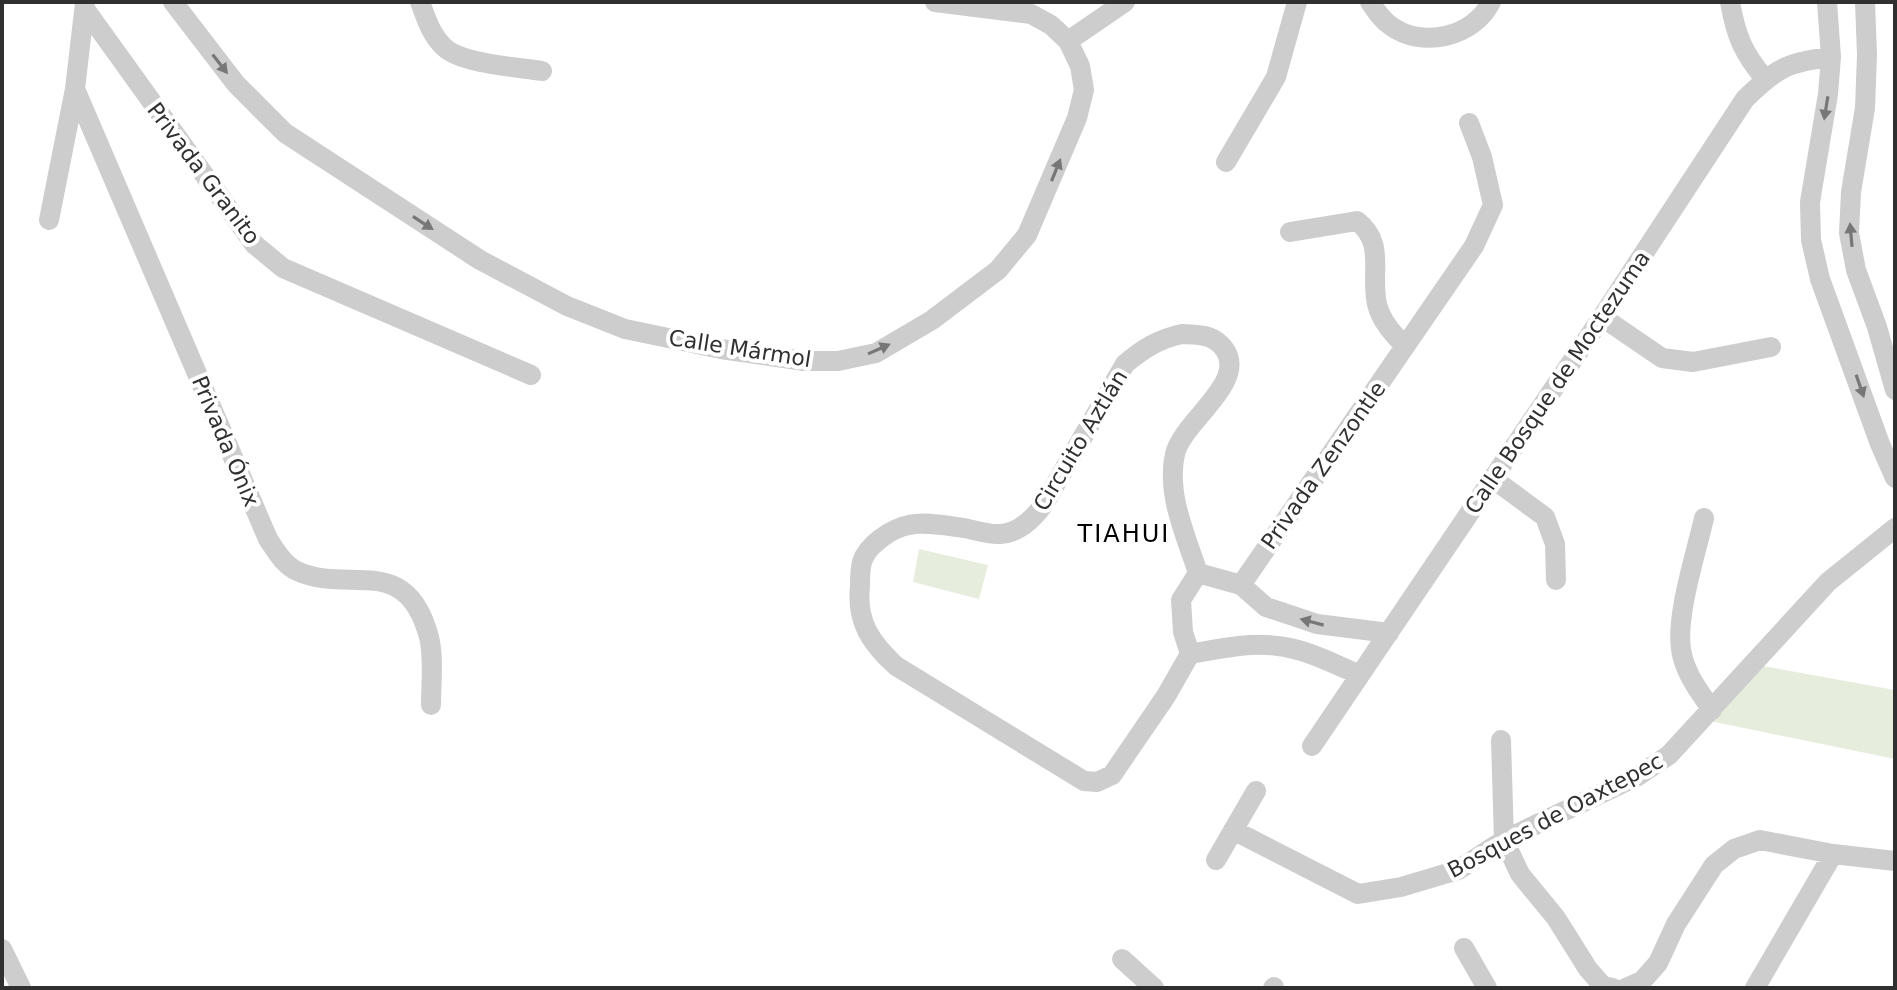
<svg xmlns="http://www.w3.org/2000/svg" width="1897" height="990" viewBox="0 0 1897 990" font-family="'DejaVu Sans',sans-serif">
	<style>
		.grass { fill: #e7eddd }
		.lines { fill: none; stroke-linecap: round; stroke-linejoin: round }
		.minor { stroke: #cdcdcd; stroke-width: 20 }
		.oneway { fill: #777 }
		.labels { text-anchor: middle; stroke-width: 8; stroke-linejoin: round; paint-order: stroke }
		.street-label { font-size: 22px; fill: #303030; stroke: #fff }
		.neighbourhood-label { font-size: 24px; letter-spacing: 2px; fill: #000; stroke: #fff }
	</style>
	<rect width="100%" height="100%" fill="#fff"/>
	<path class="grass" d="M919 549 988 565 979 599 913 582Z
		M1763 666 1895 690V759L1710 721Z"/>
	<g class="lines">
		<path class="minor" d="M173 2 236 84 285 133 480 260 567 306 625 329 721 349 804 361H838L876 353 932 320 998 270 1027 235 1077 118 1084 90 1080 66 1068 41 1051 25 1031 14 935 2
			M420 2C426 18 431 35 444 47 461 64 518 67 542 71
			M1370 2C1376 11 1382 20 1391 26 1422 49 1474 37 1491 2
			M1730 2C1736 36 1743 53 1765 79
			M1827 2 1831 57 1828 94 1810 202 1811 240 1820 279 1880 444 1895 478
			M1865 2 1867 55 1865 108 1851 192 1849 233 1856 270 1877 327 1895 390
			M85 9 254 244 283 268 531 375
			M1068 41 1125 2
			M75 89 268 539C276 551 284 565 297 571 349 595 406 551 429 637 434 657 431 684 431 705
			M1226 162 1276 77 1297 2
			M49 220 75 89 85 3
			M1290 232 1357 221C1386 243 1370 273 1377 304 1381 321 1393 334 1405 346
			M1602 317 1662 358 1693 362 1771 347
			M1182 334C1201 335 1214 334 1225 350 1247 383 1182 422 1175 454 1166 494 1186 536 1198 573L1181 600 1183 632 1190 654 1166 696 1112 775 1097 782 1084 781 896 666C871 643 856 622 860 586 860 578 860 569 862 562 867 545 892 528 909 525 924 521 948 526 964 528 975 530 989 535 1000 534 1019 533 1034 518 1044 504L1125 364C1144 348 1159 339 1182 334Z
			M1492 478 1545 517 1555 544 1556 580
			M1704 518C1696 554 1676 614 1681 649 1684 672 1699 691 1712 710
			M1198 573 1241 585 1266 607 1317 624 1389 633
			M1241 585 1474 246 1493 205 1482 157 1469 123
			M1190 654C1218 649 1249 642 1278 646 1306 649 1334 664 1360 675
			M1501 740 1504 840 1520 874 1556 918 1588 969 1603 986 1613 988
			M1312 746 1602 317 1745 99C1777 68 1787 62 1831 57
			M1233 830 1358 894 1401 887 1458 870 1504 840 1638 776 1669 755 1828 582 1895 528
			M1216 860 1256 791
			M1464 948 1487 988
			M2 949 21 988
			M1122 959 1154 988
			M1273 988 1274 987
			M1626 988 1642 981 1658 963 1676 924 1714 865 1734 849 1760 840 1833 854 1895 861
			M1755 988 1833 854"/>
	</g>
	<defs><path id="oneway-solid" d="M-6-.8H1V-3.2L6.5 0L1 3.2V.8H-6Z" transform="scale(2)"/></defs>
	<g class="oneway">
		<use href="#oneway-solid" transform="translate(220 64) rotate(52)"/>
		<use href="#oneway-solid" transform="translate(1826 108) rotate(99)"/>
		<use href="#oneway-solid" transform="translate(1056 170) rotate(-68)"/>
		<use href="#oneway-solid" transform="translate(423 223) rotate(33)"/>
		<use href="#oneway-solid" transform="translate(1851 235) rotate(-95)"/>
		<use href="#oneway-solid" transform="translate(879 349) rotate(-24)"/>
		<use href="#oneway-solid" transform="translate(1860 386) rotate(71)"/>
		<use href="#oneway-solid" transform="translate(1312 622) rotate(-165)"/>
	</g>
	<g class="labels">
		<g class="street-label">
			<text transform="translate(204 173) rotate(53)" y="8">Privada Granito</text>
			<text transform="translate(740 348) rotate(9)" y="8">Calle Mármol</text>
			<text transform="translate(1557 382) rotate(-56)" y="8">Calle Bosque de Moctezuma</text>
			<text transform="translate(1080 440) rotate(-59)" y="8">Circuito Aztlán</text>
			<text transform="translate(226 441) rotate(67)" y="8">Privada Ónix</text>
			<text transform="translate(1323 465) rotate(-55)" y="8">Privada Zenzontle</text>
			<text transform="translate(1555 815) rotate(-28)" y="8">Bosques de Oaxtepec</text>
		</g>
		<g class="neighbourhood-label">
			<text x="1124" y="542">TIAHUI</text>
		</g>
	</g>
	<rect width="1897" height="990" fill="none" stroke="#303030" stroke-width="8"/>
</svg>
